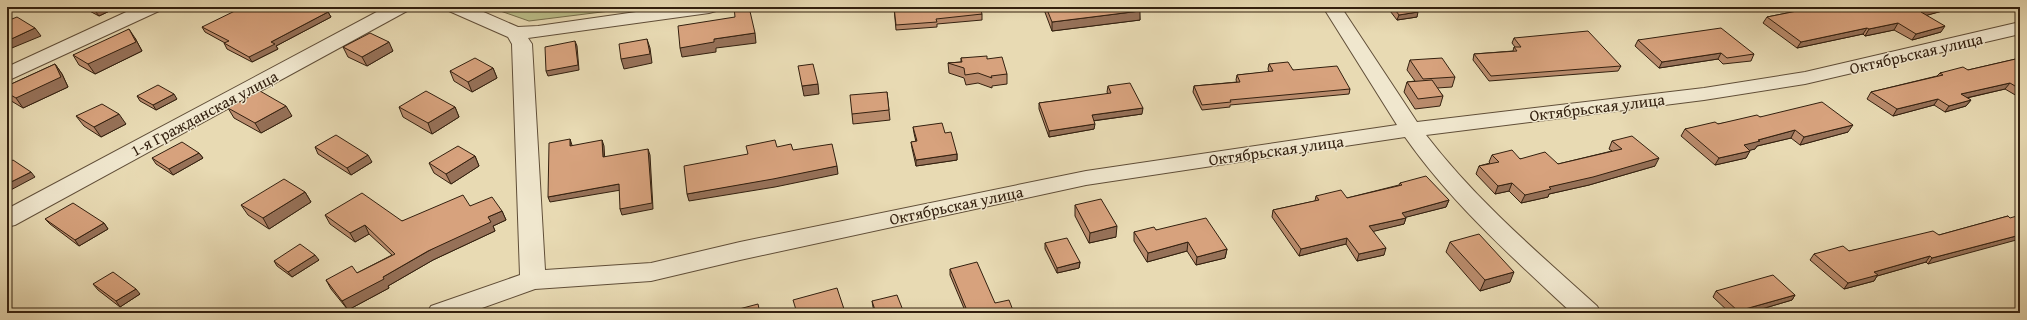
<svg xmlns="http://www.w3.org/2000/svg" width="2027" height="320" viewBox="0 0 2027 320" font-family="'Gentium Book Plus',serif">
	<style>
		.green { fill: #bbbe89; stroke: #776f4c }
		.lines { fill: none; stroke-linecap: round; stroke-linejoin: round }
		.minor-casing { stroke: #604e38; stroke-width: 2 }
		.minor { fill: #f0e7ce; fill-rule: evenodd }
		.wall { fill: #b98b6c; stroke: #33200f }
		.shaded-wall { fill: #967158; stroke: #33200f }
		.building { fill: #d7a27d; stroke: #33200f }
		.labels { text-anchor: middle; stroke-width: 3; stroke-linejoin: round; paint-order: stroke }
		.street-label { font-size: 16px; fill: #33200f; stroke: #f0e7ce }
	</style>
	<rect width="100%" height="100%" fill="#e8dab3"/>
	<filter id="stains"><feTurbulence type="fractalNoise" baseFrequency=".005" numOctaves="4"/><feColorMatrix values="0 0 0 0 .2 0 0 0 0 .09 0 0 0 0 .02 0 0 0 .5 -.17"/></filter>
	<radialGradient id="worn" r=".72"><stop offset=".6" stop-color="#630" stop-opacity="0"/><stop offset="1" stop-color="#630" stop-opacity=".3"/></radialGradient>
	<path class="green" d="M489 7H642L529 21Z"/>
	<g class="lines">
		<g class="minor-casing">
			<path id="minor" d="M137 7H161L159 11 7 81V67Z
				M386 7H409L407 11 15 225 7 227V209Z
				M447 7H472L518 27 538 26 671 7H718L716 11 709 13 528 38 532 44 545 270 651 263 740 242 1086 171 1397 125 1323 7H1341L1417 122 1704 88 1805 72 2020 22V34L1805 84 1704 100 1426 135C1475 199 1537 252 1597 306L1601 313H1572C1513 258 1452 204 1405 137L1086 185 740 260 651 281 535 289 468 313H427L431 306 520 275 512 44 508 37 449 11Z"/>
		</g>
		<use href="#minor" class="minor"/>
	</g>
	<path class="wall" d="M82 7H118L99 16Z
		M894 7 982 14V20L937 24V27L896 30Z
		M1043 7H1139L1140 20 1052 31Z
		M1387 7H1415L1417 17 1397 20Z
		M1817 7H1957L1927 15 1941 32 1912 40 1894 30 1865 36 1863 34 1797 48 1763 23 1767 17Z
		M328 12 331 17 276 46 278 49 252 62 227 49 224 43H225L205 32 202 27Z
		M135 38 142 51 95 74 79 65 73 55Z
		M1514 38 1621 66 1618 71 1489 81 1473 60 1474 54 1513 51 1514 47H1515L1512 43Z
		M1638 40 1754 54 1751 61 1723 64 1718 59 1659 68 1635 46Z
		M343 47 393 51 367 66 348 57Z
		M961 58 987 59 1007 74V84L992 86V88L978 83 966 85 964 78 949 73 948 63 961 62Z
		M2020 58V96H2017L2005 89 1967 98 1971 100 1966 106 1945 112 1934 105 1893 116 1867 99 1871 92 1937 76 1940 73 1968 70Z
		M1410 60 1455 77 1452 87 1437 88 1443 96 1440 106 1415 109 1404 92 1407 82 1415 81 1407 70Z
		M55 64 62 74 68 87 23 108 8 99 7 97V86Z
		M1269 64 1293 70 1350 89 1349 94 1230 105V107L1202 110 1193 92 1194 86 1237 82 1236 80 1237 75 1269 72 1268 69Z
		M493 68 497 78 472 92 454 81 450 71Z
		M1108 86 1142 114 1093 121 1094 129 1049 137 1039 109V103L1108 94 1107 92Z
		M887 92 890 120 853 124 852 114Z
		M137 96 177 99 156 110 140 101Z
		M399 107H455L459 117 432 134 403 117Z
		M228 108 292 116 261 133 234 118Z
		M76 116 126 124 101 137 84 126Z
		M1760 117 1848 132 1800 145 1791 138 1757 146 1755 149 1750 150 1746 158 1715 165 1681 136 1685 129 1718 124Z
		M913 127 945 133 957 154V160L916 166 912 148 911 142H916L914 133Z
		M1612 141 1655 166 1589 185 1549 194 1548 197 1521 203 1509 191 1495 194 1476 174 1479 166 1490 163 1489 162 1492 155 1558 164 1612 151 1609 149Z
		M315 147 372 162 351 175 318 154Z
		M199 153 203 158 173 175 156 164 152 158Z
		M475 156 479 166 451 184 434 173 429 163Z
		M1400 183 1449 200 1446 207 1406 217 1404 224 1373 231 1384 255 1357 261 1346 244 1299 256 1272 217 1273 210 1315 201 1316 196 1347 198 1399 185Z
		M305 192 311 202 269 229 248 215 241 205Z
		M1075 205 1116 237 1089 243 1075 216Z
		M470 206 502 211 506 220 493 226 495 231 433 260 388 286 389 288 348 310 331 289 326 280 357 273 392 255 369 234 355 242 330 224 325 215 402 221Z
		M2008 216 1928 264 1926 262 1877 276 1874 281 1844 289 1810 260 1814 254 1849 251 1939 235Z
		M45 219 104 223 108 229 79 246 50 224Z
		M1156 230 1227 249 1225 258 1196 265 1187 251 1147 262 1134 241V232Z
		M1450 242 1510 282 1480 291 1446 252Z
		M1045 243 1080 262 1079 268 1057 273 1045 249Z
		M319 260 292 277 277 266 274 261Z
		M950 269 995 303 1014 313H966L950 275Z
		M93 284 140 294 120 307 98 290Z
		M1716 291 1795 295 1792 300 1748 313H1730L1713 297Z
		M872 301 904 313H875L873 307Z"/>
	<path class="shaded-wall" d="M104 7H118L99 16 95 11Z
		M1938 7H1957L1917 18 1921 12Z
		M1140 11V20L1052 31V22Z
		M328 12 331 17 276 46 278 49 252 62 249 57 271 42Z
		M1418 12 1417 17 1397 20 1399 15Z
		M1898 23 1894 30 1865 36 1869 29Z
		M1945 26 1941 32 1912 40 1916 34Z
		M35 28 41 36 7 50V41Z
		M1867 28 1863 34 1797 48 1801 42Z
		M129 29 135 38 142 51 95 74 88 64Z
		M755 33 756 43 716 48V52L682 57 680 48 714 39Z
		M647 39 650 48 652 63 624 69 621 59Z
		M575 41 577 46 579 70 548 76 546 71Z
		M389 42 393 51 367 66 362 57Z
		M1721 53 1718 59 1659 68 1662 62Z
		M55 64 62 74 68 87 23 108 16 98Z
		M493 68 497 78 472 92 468 82Z
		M2010 83 2005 89 1957 100 1961 94Z
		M818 84 819 94 804 96 802 86Z
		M174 94 177 99 156 110 153 105Z
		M1938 99 1934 105 1893 116 1897 109Z
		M1971 100 1966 106 1945 112 1949 106Z
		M286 106 292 116 261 133 255 123Z
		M455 107 459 117 432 134 428 123Z
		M1143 108 1142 114 1091 121 1092 115Z
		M119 114 126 124 101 137 94 127Z
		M1095 124 1094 129 1049 137V131Z
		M1853 125 1848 132 1800 145 1804 137Z
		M1795 130 1791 138 1757 146 1755 149 1739 153 1744 145 1758 140Z
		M570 139 572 145V152L570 146Z
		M602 140 604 146 605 163 603 157Z
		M648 149 650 155 653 209 622 215 620 209Z
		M1750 151 1746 158 1715 165 1719 158Z
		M199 153 203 158 173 175 169 169Z
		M957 154V160L916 166V160Z
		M368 155 372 162 351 175 347 168Z
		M475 156 479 166 451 184 446 174Z
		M1659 158 1655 166 1589 185 1549 194 1548 197 1521 203 1525 195 1549 187Z
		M837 166 838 174 775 187 689 201 687 194Z
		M31 172 35 177 7 192V184Z
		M1512 183 1509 191 1495 194 1498 186Z
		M619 184 621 190 550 202 548 197Z
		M305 192 311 202 269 229 263 218Z
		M1449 200 1446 207 1399 219 1402 213Z
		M502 211 506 220 493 226 495 231 433 260 388 286 389 288 348 310 342 301 383 277 488 217Z
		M1406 218 1404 224 1367 233 1369 226Z
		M104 223 108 229 79 246 75 240Z
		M365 225 369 234 355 242 350 233Z
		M1117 226 1116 237 1089 243 1090 233Z
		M2020 235V239L1928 264 1932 258Z
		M1347 238 1346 244 1299 256 1301 249Z
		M1188 242 1187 251 1147 262 1148 253Z
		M1386 248 1384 255 1357 261 1359 254Z
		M1227 249 1225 258 1196 265 1197 257Z
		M315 255 319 260 292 277 288 272Z
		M1930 256 1926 262 1877 276 1874 281 1844 289 1848 283 1874 272Z
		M1080 262 1079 268 1057 273V268Z
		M1514 272 1510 282 1480 291 1485 280Z
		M136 289 140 294 120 307 116 301Z
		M1795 295 1792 300 1748 313H1737L1738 311Z
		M844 309V313H829Z"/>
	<path class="building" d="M88 7H104L95 11Z
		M243 7H317L328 12 271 42 275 44 249 57 224 43 229 41 202 27Z
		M734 7H749L755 33 714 39V42L680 48 678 26 735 17Z
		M894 7H980L982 14 936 19 937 22 896 25Z
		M1046 7H1139L1140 11 1052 22Z
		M1393 7H1415L1418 12 1399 15Z
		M1817 7H1938L1921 12 1945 26 1916 34 1898 23 1869 29 1867 28 1801 42 1767 17Z
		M17 17 35 28 7 41V21Z
		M1721 28 1754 54 1727 58 1721 53 1662 62 1638 40Z
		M129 29 136 42 88 64 73 55Z
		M1588 31 1621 66 1491 76 1474 54 1517 51 1514 47H1521L1514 38Z
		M370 33 389 42 362 57 343 47Z
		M647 39 650 54 621 59 619 44Z
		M575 41 578 65 546 71 545 47Z
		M987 56V59L1002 57 1007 74 991 76 992 78 978 73 965 75 964 68 948 63 962 62 961 58Z
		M475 58 493 68 468 82 450 71Z
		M1442 58 1455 77 1423 79 1410 60Z
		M2020 58V89L2010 83 1961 94 1971 100 1949 106 1938 99 1897 109 1871 92 1943 75 1940 73 1963 67 1968 70Z
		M1288 62 1293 70 1337 66 1350 89 1230 100 1231 102 1202 105 1194 86 1240 82 1237 75 1273 71 1269 64Z
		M55 64 61 77 16 98 7 93V86Z
		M813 64 818 84 802 86 798 66Z
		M1432 80 1443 96 1418 99 1407 82Z
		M1130 83 1143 108 1092 115 1095 124 1049 131 1039 103 1111 93 1108 86Z
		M158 85 174 94 153 105 137 96Z
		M260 91 286 106 255 123 228 108Z
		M426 91 455 107 428 123 399 107Z
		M887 92 889 110 852 114 850 95Z
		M1822 102 1853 125 1804 137 1795 130 1758 140 1760 141 1744 145 1750 151 1719 158 1685 129 1715 122 1718 124 1757 115 1760 117Z
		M102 104 119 114 94 127 76 116Z
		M942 123 945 133 951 132 957 154 916 160 911 142 917 141 913 127Z
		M336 135 368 155 347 168 315 147Z
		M1632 136 1659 158 1593 177 1549 187 1551 189 1525 195 1512 183 1498 186 1479 166 1499 162 1492 155 1512 150 1520 159 1545 152 1558 164 1622 149 1612 141Z
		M570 139V146L602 140 603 157 648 149 652 203 620 209 619 184 548 197 549 143Z
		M775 140 777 147 791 144 793 150 832 144 837 166 773 179 687 194 684 166 748 154 746 146Z
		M182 142 199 153 169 169 152 158Z
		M458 146 475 156 446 174 429 163Z
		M13 160 31 172 7 184V163Z
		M1426 176 1449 200 1402 213 1406 218 1369 226 1386 248 1359 254 1347 238 1301 249 1273 210 1319 200 1316 196 1341 190 1347 198 1402 185 1400 183Z
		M284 179 305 192 263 218 241 205Z
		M362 193 402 221 463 195 470 206 492 197 502 211 488 217 491 222 428 251 383 277 384 279 342 301 326 280 352 266 357 273 395 254 365 225 350 233 325 215Z
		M1101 199 1117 226 1090 233 1075 205Z
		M73 203 104 223 75 240 45 219Z
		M2020 215V235L1932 258 1930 256 1874 272 1878 275 1848 283 1814 254 1843 246 1849 251 1933 231 1939 235 2008 216 2010 218Z
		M1206 218 1227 249 1197 257 1188 242 1148 253 1134 232 1154 227 1156 230Z
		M1479 234 1514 272 1485 280 1450 242Z
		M1067 238 1080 262 1057 268 1045 243Z
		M300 244 315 255 288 272 274 261Z
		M977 262 995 303 1009 300 1014 313H968L950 269Z
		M113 272 136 289 116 301 93 284Z
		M1773 275 1795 295 1738 311 1716 291Z
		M837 288 844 309 829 313H797L793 300Z
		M897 295 904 313H876L872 301Z
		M758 304 760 313H724Z"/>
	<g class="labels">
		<g class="street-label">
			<text transform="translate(1916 53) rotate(-13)" y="6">Октябрьская улица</text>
			<text transform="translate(1597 107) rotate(-7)" y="6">Октябрьская улица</text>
			<text transform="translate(204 113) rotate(-28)" y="6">1-я Гражданская улица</text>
			<text transform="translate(1276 150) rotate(-8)" y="6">Октябрьская улица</text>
			<text transform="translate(956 205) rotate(-12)" y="6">Октябрьская улица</text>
		</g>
	</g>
	<rect width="2027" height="320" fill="none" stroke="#e8dab3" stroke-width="24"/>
	<rect x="8" y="8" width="2011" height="304" fill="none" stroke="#33200f" stroke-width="2"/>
	<rect x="12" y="12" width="2003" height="296" fill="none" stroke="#33200f"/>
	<rect width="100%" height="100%" filter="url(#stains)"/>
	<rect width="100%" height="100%" fill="url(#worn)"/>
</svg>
